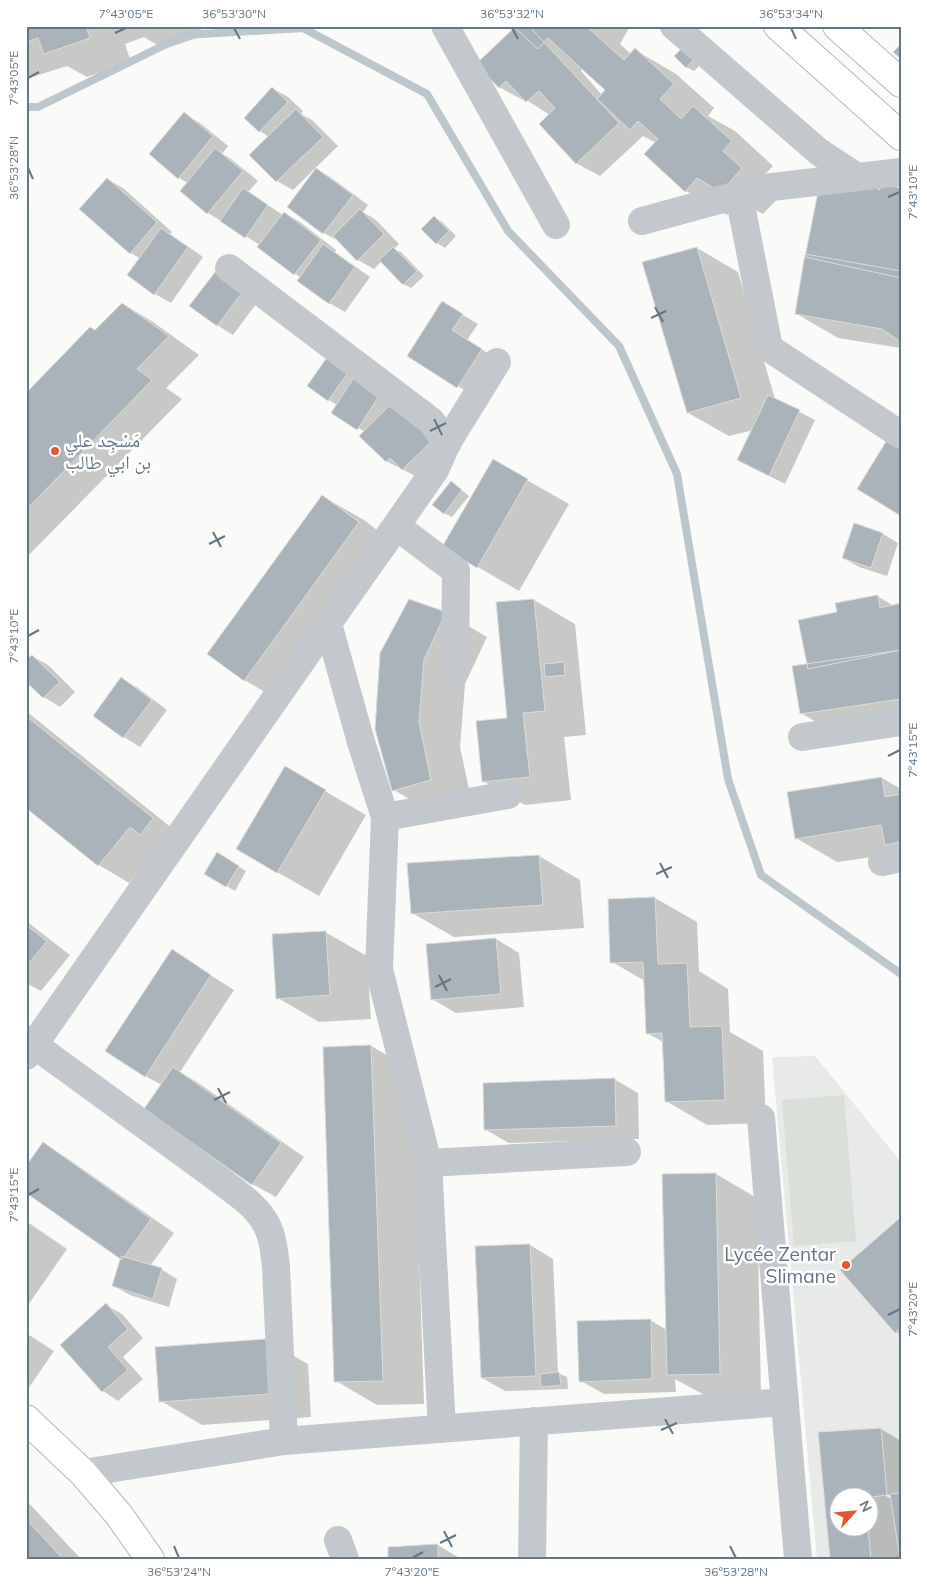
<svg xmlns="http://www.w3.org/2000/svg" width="927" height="1585" viewBox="0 0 927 1585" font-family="Mulish,'Noto Naskh Arabic',sans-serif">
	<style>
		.built { fill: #e8e9e9; fill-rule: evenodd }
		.green { fill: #dadfd7 }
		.shadow { fill: #0003; fill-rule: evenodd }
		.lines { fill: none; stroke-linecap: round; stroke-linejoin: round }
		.stream { stroke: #bbc7cb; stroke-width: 8 }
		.building { fill: #aab3b9; stroke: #dcdcda }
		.major-casing { stroke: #b5babe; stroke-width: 30 }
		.minor { stroke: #c3c8cc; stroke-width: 28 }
		.major { stroke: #fff; stroke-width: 28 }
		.ticks { fill: none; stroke: #657683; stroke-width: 2 }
		.poi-dot { fill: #e4572e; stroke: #fff; stroke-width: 2 }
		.labels { text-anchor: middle; stroke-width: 5; stroke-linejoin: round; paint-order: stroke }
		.poi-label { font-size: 19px; fill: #657683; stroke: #fff; text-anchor: start }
		.neatline { fill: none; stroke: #657683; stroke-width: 2 }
		.ticks-label { font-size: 12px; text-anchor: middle; fill: #657683 }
	</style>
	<rect width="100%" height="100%" fill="#fafaf8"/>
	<path class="built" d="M815 1056 901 1162V1559H817L772 1057ZM840 1498H870V1528H840Z"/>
	<path class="green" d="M844 1095 856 1241 794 1246 782 1100Z"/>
	<path class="shadow" d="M26 26H200L203 36 164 49 144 37 125 44 131 62 87 77 67 66 26 79Z
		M515 26H626L629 28 620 44 631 54 635 50 676 74 714 108 708 116 735 131 773 166 764 175 783 193 763 214 740 201 727 215 686 191 656 143 643 136 600 176 576 163 550 115 525 99 523 100 499 87 516 28ZM583 68 607 90 602 95 581 71Z
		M686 46 704 61 694 71 686 67Z
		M272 88 288 97 303 111 301 114 312 120 338 146 293 190 277 181 251 155 269 137 260 131 245 118Z
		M184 114 200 123 228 146 222 154 231 159 258 181 248 192 283 215 284 213 300 222 336 250 335 252 370 277 345 312 329 303 301 278 259 246 260 245 208 213 188 183 179 178Z
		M317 169 333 179 368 205 363 212 376 220 399 244 394 249 401 252 424 276 411 288 403 284 382 261 374 269 358 260 340 242 324 233 289 207Z
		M107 179 123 188 172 232 170 234 203 257 171 303 155 294 141 259 131 253Z
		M867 182 880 190 901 189V348L838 338 797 314Z
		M434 217 442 222 456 236 445 248 437 243 423 229Z
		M697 248 738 272 775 399 815 420 785 484 738 460 753 430 729 436 688 413Z
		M242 268 268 288 233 335 217 325Z
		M123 304 153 322 199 355 166 388 182 399 26 558V394L96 331Z
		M458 312 478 324 467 340 497 359 474 396 408 355Z
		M335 348 431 403 459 431 451 439 461 449 427 482 386 461 365 432 333 412 337 405 329 400Z
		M493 461 569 504 519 591 444 547Z
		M458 487 469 496 452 517 444 513Z
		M322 496 364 520 399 547 286 704 244 680Z
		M883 534 898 543 887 576 859 567 843 558Z
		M877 596 894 606 901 605V729L842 737 801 713 808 665 839 613Z
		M534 600 575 624 586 735 564 737 571 800 525 805 483 781 509 719Z
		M446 613 487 637 465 684 460 747 472 803 435 814 394 790 376 729Z
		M32 656 48 665 75 692 60 707 44 697 26 680Z
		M122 679 138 688 167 710 140 747 124 737 95 716Z
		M26 711 183 837 159 845 129 883 99 865 26 807Z
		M285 768 366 815 319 896 277 872Z
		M882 778 901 789V853L837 862 796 838Z
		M217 854 246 871 235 891 206 873Z
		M539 856 580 880 584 928 454 937 412 913Z
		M655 898 697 922 699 971 728 989 730 1032 763 1051 766 1123 707 1125 666 1101 663 1042 647 1033 645 981 612 962Z
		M26 921 70 955 41 991 26 983Z
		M325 932 367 956 371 1019 319 1022 278 998Z
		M496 939 519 953 524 1007 456 1013 432 999Z
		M172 951 234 990 180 1072 197 1082 304 1157 276 1197 252 1184 162 1085 145 1076Z
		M371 1046 413 1070 424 1404 377 1405 336 1381 324 1048Z
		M614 1079 638 1093 639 1139 509 1143 486 1130Z
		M43 1144 67 1158 174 1233 150 1266 161 1269 177 1279 169 1307 130 1295 114 1286 122 1259Z
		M716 1174 757 1198 761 1397 710 1398 675 1379 676 1392 604 1394 581 1381 650 1320 667 1330Z
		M901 1218V1335L896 1332Z
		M26 1221 67 1249 26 1308Z
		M530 1245 553 1259 558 1373 567 1377 568 1389 505 1391 482 1378Z
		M106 1305 122 1314 143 1338 123 1357 143 1379 118 1401 103 1391Z
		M26 1333 54 1351 28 1389 26 1388Z
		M266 1340 308 1364 311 1417 202 1425 161 1401Z
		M881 1429 901 1441V1558L831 1559 820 1433ZM882 1491 891 1496V1499L881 1493ZM840 1498H870V1528H840Z
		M26 1500 81 1559H26Z
		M438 1545 461 1559H389Z"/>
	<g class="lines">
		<path class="stream" d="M26 107H38L185 35 303 28 427 94 508 231 619 346 677 474 728 779 761 875 901 974"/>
	</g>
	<path class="building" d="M26 26H86L90 38 44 54 38 38 26 42Z
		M513 26H586L624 60 635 48 674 84 660 99 681 119 693 106 732 141 723 151 742 168 721 192 697 178 685 192 644 154 658 139 638 121 630 130 597 99 605 90 548 38 538 49Z
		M516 26H529L619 123 576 164 539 124 555 108 539 91 526 102 506 81 499 88 476 64Z
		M901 44V59L893 52Z
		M685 45 697 56 686 68 674 56Z
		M272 87 288 102 259 132 244 118Z
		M296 109 323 137 276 182 249 155Z
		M184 112 213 136 178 179 149 154Z
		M215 148 243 171 207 214 180 191Z
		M316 168 353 195 323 234 287 207Z
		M107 178 157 222 130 254 79 209Z
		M867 181 879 190 884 184 901 188V278L805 257 818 192Z
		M243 188 268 205 245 238 220 221Z
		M360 209 384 234 357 261 333 236Z
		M284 212 321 240 294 275 257 247Z
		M434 216 449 231 436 244 421 229Z
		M161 228 188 247 154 295 127 275Z
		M323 244 355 267 329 304 297 281Z
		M393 247 417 271 403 285 379 260Z
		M697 247 741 398 687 413 642 262Z
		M805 254 901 271V342L882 329 795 314Z
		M226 258 253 278 217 326 189 306Z
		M442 301 463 314 452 330 482 349 457 388 407 356Z
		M122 303 169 336 137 369 152 380 26 510V393L90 327 95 330Z
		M335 346 356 361 328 401 307 386Z
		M364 362 390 379 357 430 331 413Z
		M407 388 438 435 402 470 390 458 386 462 359 436Z
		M768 395 800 410 769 476 737 460Z
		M887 440 901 449V516L857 489Z
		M493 459 528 479 477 568 442 547Z
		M451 481 462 490 444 514 432 505Z
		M322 495 359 522 244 681 207 654Z
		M854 523 883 533 871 568 842 558Z
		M878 595 880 608 901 603V650L808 669 798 620 837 612 835 603Z
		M409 599 446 612 424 660 419 722 431 780 392 791 375 729 380 653Z
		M534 599 545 711 523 713 530 777 482 782 476 721 507 718 496 602Z
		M901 650V699L800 714 792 666Z
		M32 655 60 682 43 698 26 682V660Z
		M564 662 565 675 545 677 544 664Z
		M121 677 152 700 123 738 93 716Z
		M26 716 153 818 140 835 130 827 98 866 26 808Z
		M285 766 326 790 277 873 236 849Z
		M882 777 885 797 901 794V842L885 845 881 825 795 839 787 792Z
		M217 852 239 866 226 887 204 874Z
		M539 855 543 905 411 914 407 863Z
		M655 897 658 964 687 963 690 1027 722 1026 725 1100 665 1102 662 1033 646 1034 643 962 610 963 608 899Z
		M26 925 47 941 26 967Z
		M326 931 330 995 276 999 272 934Z
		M496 938 501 994 431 1000 426 944Z
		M172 949 211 975 145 1077 105 1051Z
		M371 1045 383 1381 334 1382 323 1047Z
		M173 1067 281 1143 252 1185 144 1109Z
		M615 1078 616 1126 484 1130 483 1083Z
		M43 1142 151 1219 122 1260 26 1193V1166Z
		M716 1173 720 1374 667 1375 662 1174Z
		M901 1217V1328L895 1333 840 1270Z
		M530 1244 536 1376 481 1378 475 1246Z
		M121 1256 162 1268 153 1299 112 1286Z
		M106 1303 128 1329 108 1347 128 1370 102 1392 60 1345Z
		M651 1319 652 1379 579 1382 577 1321Z
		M266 1339 270 1394 159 1402 155 1347Z
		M559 1372 561 1385 541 1387 540 1374Z
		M881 1428 887 1495 864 1498H840V1528H868L871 1559H830L818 1432Z
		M901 1493V1559H900L890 1494Z
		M26 1519 63 1559H26Z
		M438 1544V1559H388V1547Z"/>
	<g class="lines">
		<g class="major-casing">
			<path id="major" d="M778 26 901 136
				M837 26 901 83
				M26 1419 83 1473 119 1515 150 1559"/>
		</g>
		<path class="minor" d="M445 26 556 225
			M674 26 819 152 857 177
			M739 195 769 348 901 435
			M642 221 763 188 901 172
			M447 443 497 362
			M396 526 456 571 455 671
			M328 624 361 742 385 817 379 969 428 1163
			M802 737 901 722
			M385 817 508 795
			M882 862 901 858
			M26 1039 217 1178C232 1190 252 1202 263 1219 273 1233 274 1251 276 1267L284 1441
			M26 1056 435 470 447 443 431 421 229 268
			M761 1118 798 1559
			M442 1429 428 1163 627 1152
			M83 1473 284 1441 785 1402
			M338 1540 345 1559
			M532 1559 534 1421"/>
		<use href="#major" class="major"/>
	</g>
	<path class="ticks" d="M234 28 240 39M512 28 518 39M791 28 796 39M115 33 126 28M28 78 39 72M28 168 33 179M888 197 900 192M655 307 663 322M651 318 666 311M434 419 442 435M430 431 446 423M213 532 221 547M209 544 225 536M28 636 39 630M888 756 900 750M660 863 668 878M656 874 672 867M439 975 447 991M435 987 451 979M218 1088 226 1103M214 1100 230 1092M28 1195 39 1189M888 1315 900 1309M665 1419 673 1434M661 1430 677 1423M444 1531 452 1547M440 1543 456 1535M174 1546 179 1558M730 1546 736 1558M412 1558 423 1552"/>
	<g class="poi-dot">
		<circle cx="55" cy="451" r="5"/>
		<circle cx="846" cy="1265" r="5"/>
	</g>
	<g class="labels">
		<g class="poi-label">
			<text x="65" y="447">مَسْجِد علي<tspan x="65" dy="22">بن ابي طالب</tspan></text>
			<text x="836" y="1261" text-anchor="end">Lycée Zentar<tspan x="836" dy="22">Slimane</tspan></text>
		</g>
	</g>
	<rect width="927" height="1585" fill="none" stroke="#ffffff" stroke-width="55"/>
	<g transform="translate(854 1512) rotate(63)"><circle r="24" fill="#ffffff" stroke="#c1c8cd"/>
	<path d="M0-4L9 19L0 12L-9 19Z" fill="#e4572e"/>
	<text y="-8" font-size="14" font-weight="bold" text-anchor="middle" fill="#657683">N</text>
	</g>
	<rect x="28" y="28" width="872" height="1530" class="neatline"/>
	<g class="ticks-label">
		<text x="126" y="18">7°43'05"E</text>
		<text x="234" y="18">36°53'30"N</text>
		<text x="512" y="18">36°53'32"N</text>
		<text x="791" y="18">36°53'34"N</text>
		<text transform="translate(14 78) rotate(-90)" y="4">7°43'05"E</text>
		<text transform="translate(14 168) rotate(-90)" y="4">36°53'28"N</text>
		<text transform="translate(913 192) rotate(-90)" y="4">7°43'10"E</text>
		<text transform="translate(14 636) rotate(-90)" y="4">7°43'10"E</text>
		<text transform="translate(913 750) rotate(-90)" y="4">7°43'15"E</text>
		<text transform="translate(14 1195) rotate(-90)" y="4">7°43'15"E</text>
		<text transform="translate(913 1309) rotate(-90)" y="4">7°43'20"E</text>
		<text x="179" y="1576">36°53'24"N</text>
		<text x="412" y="1576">7°43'20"E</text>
		<text x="736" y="1576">36°53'28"N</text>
	</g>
</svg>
